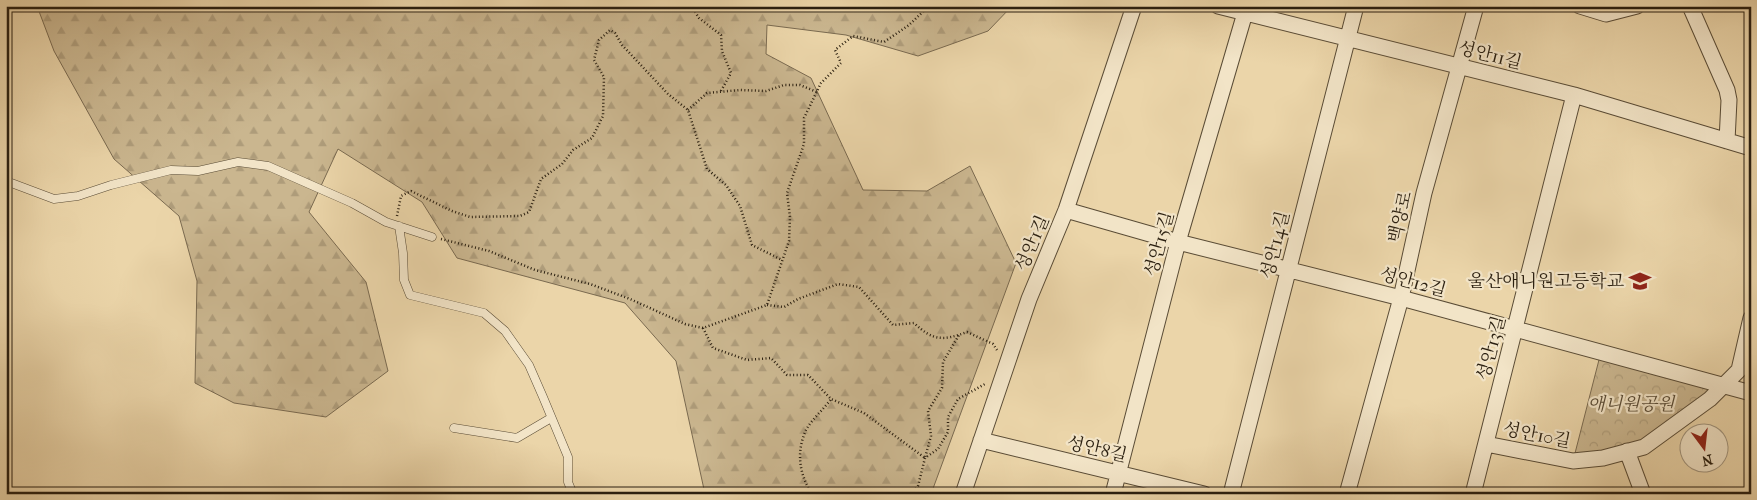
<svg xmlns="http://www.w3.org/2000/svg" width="1757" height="500" viewBox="0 0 1757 500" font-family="'IM FELL French Canon','Noto Serif KR',serif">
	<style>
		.forest { fill: url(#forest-firs); stroke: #7a6a50 }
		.park { fill: url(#park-crowns); stroke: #7a6a50 }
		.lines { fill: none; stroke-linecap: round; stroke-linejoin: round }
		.lane-casing { stroke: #5a4c36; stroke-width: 9 }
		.street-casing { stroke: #5a4c36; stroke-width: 17 }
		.path { stroke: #2a1f10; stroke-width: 2.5; stroke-dasharray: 1 2.5; stroke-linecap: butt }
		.lane { stroke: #f2e4c7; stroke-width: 8 }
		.street { stroke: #f2e4c7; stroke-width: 15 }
		.labels { text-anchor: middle; stroke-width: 4.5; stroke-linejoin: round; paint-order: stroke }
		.street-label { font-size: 18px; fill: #2a1f10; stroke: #f2e4c7 }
		.poi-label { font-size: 18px; fill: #2a1f10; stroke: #f2e4c7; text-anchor: end }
		.park-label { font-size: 18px; font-style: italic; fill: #5a4c36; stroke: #f2e4c7 }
	</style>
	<defs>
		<pattern id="forest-firs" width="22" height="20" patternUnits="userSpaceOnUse" patternTransform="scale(1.25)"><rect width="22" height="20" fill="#cab68f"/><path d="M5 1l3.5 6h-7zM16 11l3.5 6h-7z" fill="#ae9c7a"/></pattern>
		<pattern id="park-crowns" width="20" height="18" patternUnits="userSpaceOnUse" patternTransform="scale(1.25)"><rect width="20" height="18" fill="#cab68f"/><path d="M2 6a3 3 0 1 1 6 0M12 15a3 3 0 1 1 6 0" fill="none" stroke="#ae9c7a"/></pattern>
	</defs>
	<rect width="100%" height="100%" fill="#ebd5a9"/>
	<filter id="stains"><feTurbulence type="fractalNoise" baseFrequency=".004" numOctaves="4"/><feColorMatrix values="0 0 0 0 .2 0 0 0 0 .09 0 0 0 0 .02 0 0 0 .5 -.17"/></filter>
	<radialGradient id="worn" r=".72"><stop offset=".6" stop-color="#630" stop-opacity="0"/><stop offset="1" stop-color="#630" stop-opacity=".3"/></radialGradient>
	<path class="forest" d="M37 6H1012L988 31 918 56 846 35 767 25 766 54 811 78 863 190 927 191 970 166 1016 263 931 494H705L676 361 625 303 457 258 422 202 338 149 309 212 366 282 388 371 326 417 234 403 195 383 197 281 179 216 114 159 54 51Z"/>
	<path class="park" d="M1601 352 1722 385 1644 447 1573 461Z"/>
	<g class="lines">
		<g class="lane-casing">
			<path id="lane" d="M6 181 54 199 78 196 111 185 171 170 198 171 238 162 268 166 352 203 386 222 432 237
				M399 226 403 253 404 280 410 295 484 313 505 331 529 365 543 397 568 457V482L573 494
				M454 428 517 438 551 418"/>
		</g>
		<g class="street-casing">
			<path id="street" d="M1218 6 1574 95 1751 148
				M1580 6 1606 14 1637 6
				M1690 6 1727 90 1729 100 1727 141
				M1066 210 1178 242 1401 298 1751 393
				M981 440 1204 494
				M1486 444 1573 461 1603 458 1644 447 1710 399 1739 370 1751 318
				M1627 451 1643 494
				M963 494 1029 299 1066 210 1134 6
				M1113 494 1178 242 1247 6
				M1231 494 1356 6
				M1347 494 1401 298 1424 193 1476 6
				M1473 494 1574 95"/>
		</g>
		<path class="path" d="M691 6 699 18 721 35 722 51 731 73 721 91
			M688 110 707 93 740 90 766 91 784 85H800L817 92
			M397 216 401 196 411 191 452 211 470 217 520 216 529 212 541 179 562 164 573 150 592 138 603 116 604 77 594 60 599 40 610 30 615 33 622 45 668 94 688 110 707 169 726 185 740 206 752 245 782 260
			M441 239 489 251 535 270 590 284 630 299 685 324 703 328 767 305 789 241 790 217 787 193 804 144V118L821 83 841 63 835 50 853 36 884 42 909 25 929 6
			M767 305 784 307 798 299 838 284 859 287 893 325 914 323C933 341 943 341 967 332L993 344 997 350
			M703 328 713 348 747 360 771 358 787 375H808L831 399 864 413 925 458 931 436 928 411 942 388 943 362 959 335
			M812 494C799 474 796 452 806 430 812 419 824 409 831 399
			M911 494 918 486 925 458 938 449 948 432V417L958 399 985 384"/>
		<use href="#lane" class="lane"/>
		<use href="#street" class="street"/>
	</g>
	<defs>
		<g id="school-bare" transform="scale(1.725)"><path d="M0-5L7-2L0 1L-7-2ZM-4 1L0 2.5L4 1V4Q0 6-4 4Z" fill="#8f2418" stroke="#f2e4c7" stroke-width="2.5" paint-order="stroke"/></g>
	</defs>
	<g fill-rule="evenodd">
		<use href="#school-bare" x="1640" y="281"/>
	</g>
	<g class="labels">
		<g class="street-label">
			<text transform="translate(1490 55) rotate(14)" y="6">성안11길</text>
			<text transform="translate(1400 217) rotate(-77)" y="6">백양로</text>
			<text transform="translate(1032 243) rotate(-67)" y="6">성안1길</text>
			<text transform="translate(1159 244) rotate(-75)" y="6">성안15길</text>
			<text transform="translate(1275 245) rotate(-76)" y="6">성안14길</text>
			<text transform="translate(1413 282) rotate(15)" y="6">성안12길</text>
			<text transform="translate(1491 348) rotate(-75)" y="6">성안13길</text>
			<text transform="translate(1537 435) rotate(11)" y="6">성안10길</text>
			<text transform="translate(1097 449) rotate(13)" y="6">성안8길</text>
		</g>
		<g class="poi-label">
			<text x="1624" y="287">울산애니원고등학교</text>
		</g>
		<g class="park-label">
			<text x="1631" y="410">애니원공원</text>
		</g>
	</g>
	<rect width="1757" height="500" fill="none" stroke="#ebd5a9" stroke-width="25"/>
	<rect x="8" y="8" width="1742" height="485" fill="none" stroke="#2a1f10" stroke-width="2.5"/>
	<rect x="12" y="12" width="1732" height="475" fill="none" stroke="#2a1f10"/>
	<g transform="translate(1704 448) rotate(165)"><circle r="24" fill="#f2e4c7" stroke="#a2957e"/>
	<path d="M0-4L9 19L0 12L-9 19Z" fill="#8f2418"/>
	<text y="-8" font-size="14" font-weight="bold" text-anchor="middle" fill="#2a1f10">N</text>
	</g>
	<rect width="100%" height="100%" filter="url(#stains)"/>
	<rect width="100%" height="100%" fill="url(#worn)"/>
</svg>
